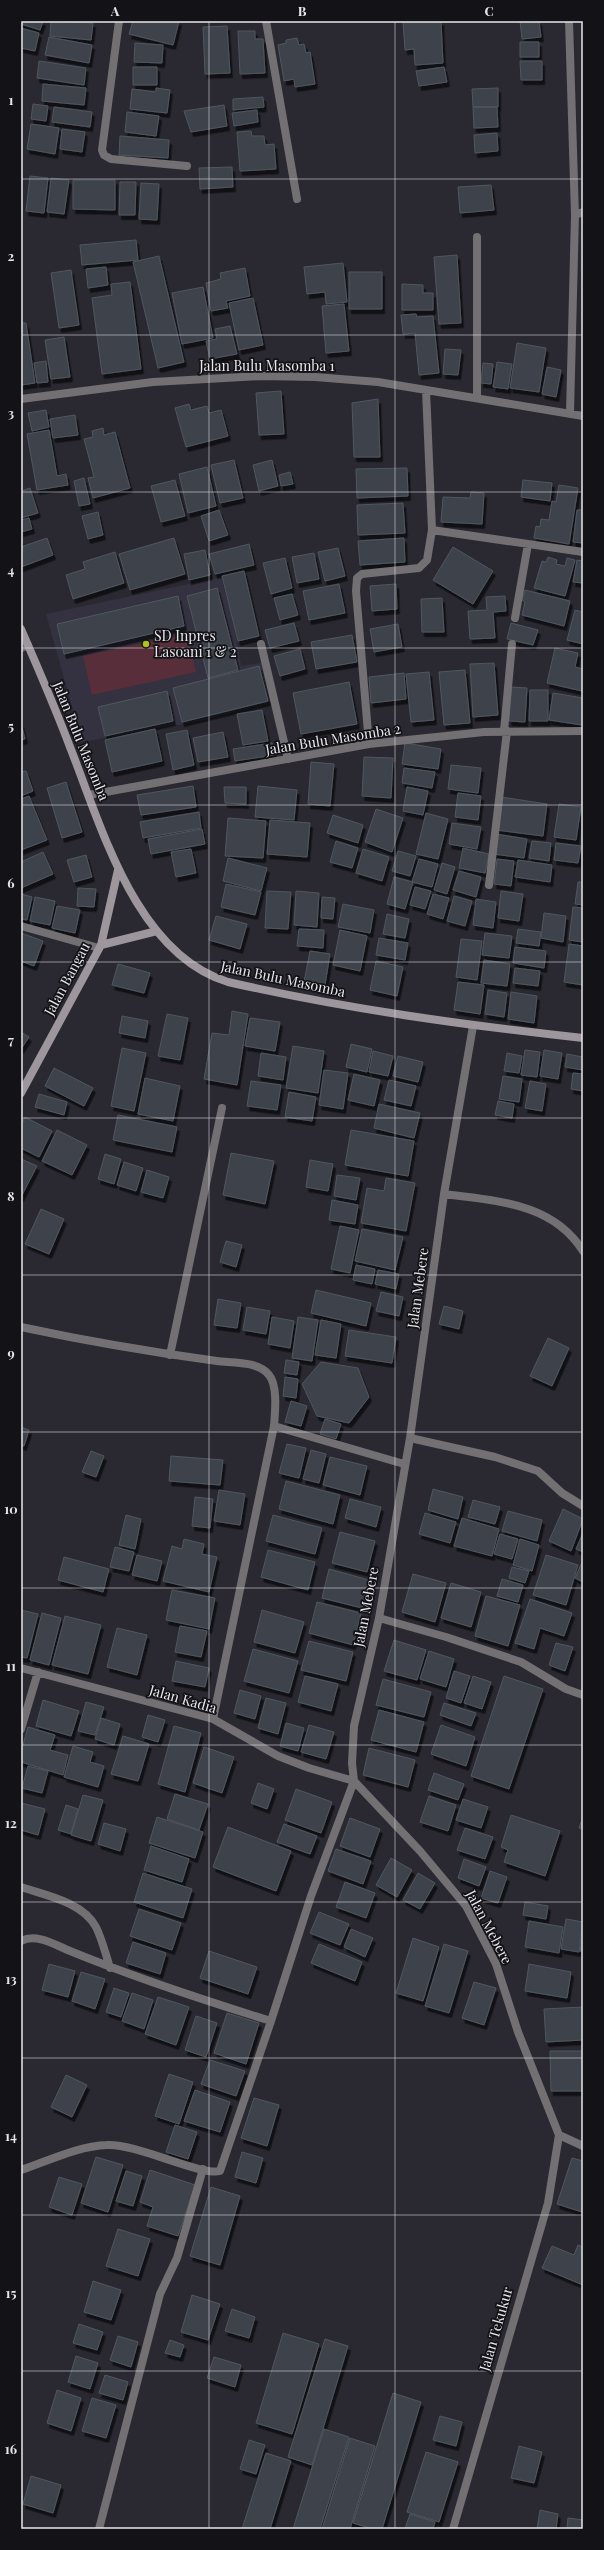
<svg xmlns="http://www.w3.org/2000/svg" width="604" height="2550" viewBox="0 0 604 2550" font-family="'Playfair Display',serif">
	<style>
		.built { fill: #343140 }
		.green { fill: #582e3a }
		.building { fill: #3d434b; stroke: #50565f; filter: url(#shadow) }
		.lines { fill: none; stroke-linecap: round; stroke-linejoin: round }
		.street { stroke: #737073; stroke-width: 8 }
		.secondary { stroke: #9d979d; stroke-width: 8 }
		.grid { fill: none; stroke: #e8e7ed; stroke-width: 1; stroke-opacity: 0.55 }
		.poi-dot { fill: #aec60c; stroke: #131216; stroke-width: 1.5 }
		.labels { text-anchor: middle; stroke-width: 3.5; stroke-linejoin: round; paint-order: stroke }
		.street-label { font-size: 14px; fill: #e8e7ed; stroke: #131216 }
		.poi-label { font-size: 14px; fill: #e8e7ed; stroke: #131216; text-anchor: start }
		.neatline { fill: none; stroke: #e8e7ed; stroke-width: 1.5 }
		.grid-label { font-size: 13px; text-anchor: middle; font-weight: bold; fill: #e8e7ed }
	</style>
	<defs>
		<filter id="shadow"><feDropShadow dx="2.5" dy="4.5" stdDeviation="0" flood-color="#0009"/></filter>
	</defs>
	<rect width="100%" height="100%" fill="#2a2931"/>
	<path class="built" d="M221 577 234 624 241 666 261 663 271 702 205 720 82 742 46 614Z"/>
	<path class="green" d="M187 634 196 672 92 695 83 656Z"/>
	<path class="building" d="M21 21H43L40 30 21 24Z
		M51 21 93 23 91 40 50 36Z
		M133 21H179L173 45 129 34Z
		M403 21H441L443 63 415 65 414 49 405 50Z
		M520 21H539L541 37 522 39Z
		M227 26 230 73 205 74 203 27Z
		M21 28 39 33 35 51 21 48Z
		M238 31H255V39H263L265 73 240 74Z
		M49 37 92 45 89 63 45 55Z
		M297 38 299 45 304 44 306 53 310 52 315 84 295 87 294 79 284 81 278 45 286 43V40Z
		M520 42H539V57H520Z
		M135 43 163 45 162 63 134 62Z
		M39 61 86 68 84 85 37 78Z
		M520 61H542V80H521Z
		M133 67H157V85H133Z
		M444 67 447 82 419 86 416 71Z
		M43 84 86 88 84 105 42 101Z
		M156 88 170 90 167 113 130 109 132 89 156 92Z
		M498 88V107H473L472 89Z
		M263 97 264 107 233 110V99Z
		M33 104 48 106 46 121 31 119Z
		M224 105 227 126 191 132 184 111Z
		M54 107 92 112 90 127 52 122Z
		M473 107H497L498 127 474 128Z
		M257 110 258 122 234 126 232 113Z
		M127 112 159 116 156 136 125 132Z
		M31 124 59 128 55 154 27 149Z
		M62 129 85 132 82 152 60 149Z
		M251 131 252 136H264L265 145 274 144 276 169 240 171 237 132Z
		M497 133 498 151 475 153 474 135Z
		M120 136 169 140 168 158 119 155Z
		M232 167 233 187 200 189 199 168Z
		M30 176 48 178 44 213 26 211Z
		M51 178 69 180 64 214 47 212Z
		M73 180H115V210L73 209Z
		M120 182H136L135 215H119Z
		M141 183 159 184 157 220 139 219Z
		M491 185 494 210 460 213 458 187Z
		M136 240 138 260 82 265 80 245Z
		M457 255 461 323 439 324 434 257Z
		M159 256 184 362 158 368 133 262Z
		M343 263 347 302 326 304 325 292 307 294 304 267Z
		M106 267 108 285 88 288 86 269Z
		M245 268 250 296 226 301 228 308 211 311 206 283 221 279 220 273Z
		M71 270 79 325 59 328 51 273Z
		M349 272H382V309H349Z
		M130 282 141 369 102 374 92 298 112 295 111 284Z
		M402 284 423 285V293H433V310H402Z
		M203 287 213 338 182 344 172 293Z
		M253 298 263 345 239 350 229 303Z
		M344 304 349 351 326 353 322 306Z
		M416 314 417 317 433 316 439 373 419 375 415 333 403 334 401 315Z
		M21 323H26L35 383 21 385Z
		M230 326 237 354 210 359 206 341 217 339 215 329Z
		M64 337 70 377 51 379 45 340Z
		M517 343 546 348 539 392 510 388Z
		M445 349 461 350 458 375 443 374Z
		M46 361 48 382 37 383 34 363Z
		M497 362 512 364 508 389 493 387Z
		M483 363 493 364 491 384 481 383Z
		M547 367 561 370 556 397 542 394Z
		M281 391 284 434 259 435 256 393Z
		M378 399 380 457H354L352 403Z
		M189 404 191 410 207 406 209 413 221 410 228 436 186 447 175 408Z
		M46 410 49 427 32 431 28 413Z
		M75 415 78 435 53 438 50 419Z
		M103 428 104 435 115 432 130 488 93 498 88 478 94 477 84 439 93 437 92 431Z
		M49 430 57 476 66 474 68 485 37 490 27 434Z
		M234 460 243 498 220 503 211 465Z
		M272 460 278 486 259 491 253 465Z
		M207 467 216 506 188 513 179 474Z
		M407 468 408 496 357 498 356 469Z
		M290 472 293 484 281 486 279 475Z
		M84 478 90 504 79 506 74 481Z
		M175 480 185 516 161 522 151 486Z
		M523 480 552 483 550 501 521 497Z
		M559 485 578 488 569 544 534 538 536 526 540 527 541 519 549 520 552 501 556 502Z
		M30 488 38 513 21 518V491Z
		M471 492 484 493 482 524 441 522 443 497 470 498Z
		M403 503 405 533 358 535 357 505Z
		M219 510 228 535 209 541 201 516Z
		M577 510H583V543L573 542Z
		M98 512 103 535 88 539 82 516Z
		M29 518 32 529 21 532V520Z
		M47 538 53 555 21 567V547Z
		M174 538 185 574 130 590 119 554Z
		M404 538 405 562 360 565 358 541Z
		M249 544 254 565 215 574 209 554Z
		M453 547 493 571 473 604 433 580Z
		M338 548 345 576 325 581 318 552Z
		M205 550 210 575 189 580 184 554Z
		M115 552 124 583 73 599 66 575 85 569 83 562Z
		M314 553 319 579 297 583 292 557Z
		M548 557 557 560 556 564 565 566 567 558 575 560 565 596 534 588 542 561 546 562Z
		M285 558 292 588 271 594 263 563Z
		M577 560 583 561V583L573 582Z
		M244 571 259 636 238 641 222 576Z
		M339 584 345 613 309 620 303 591Z
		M396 584 397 609 372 611 370 586Z
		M217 588 238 670 208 678 187 596Z
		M525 590 570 601 564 626 522 615 525 602 522 600Z
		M292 594 298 615 280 620 274 598Z
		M178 596 184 626 64 654 57 624Z
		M505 596 506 611 493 612 495 638 470 639 468 611 487 610 486 597Z
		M442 598 444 632H422L421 599Z
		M575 610 583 612V644L567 640Z
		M294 623 299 641 270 648 265 630Z
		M511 623 538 630 533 645 507 639Z
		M398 624 402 647 374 652 370 629Z
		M352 635 357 662 316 669 311 642Z
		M555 648 578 653 575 667 583 669 582 691 547 683Z
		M300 649 305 669 280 676 274 656Z
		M494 663 498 715 473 717 470 664Z
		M259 666 268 701 182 722 173 688Z
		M465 670 470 723 444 725 439 672Z
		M429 672 434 720 411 722 406 674Z
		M404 673 406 699 371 703 369 677Z
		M349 682 357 724 301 734 293 693Z
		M511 687 527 688 525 722 509 721Z
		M530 690H548V721H529Z
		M167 691 173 721 105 736 98 707Z
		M553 693 583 698 582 725 549 720Z
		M262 710 268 741 243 745 237 714Z
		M21 723 25 739 21 740Z
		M155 729 162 761 112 772 105 740Z
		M187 730 194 765 173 770 166 734Z
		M223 732 228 757 198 762 193 738Z
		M272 743 274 755 235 761 233 749Z
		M405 743 441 749 438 769 402 764Z
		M364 757 393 758 391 798 362 796Z
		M311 762 334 764 330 806 308 804Z
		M451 765 481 768 478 793 448 789Z
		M404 768 435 772 432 788 402 783Z
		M26 771 33 791 21 796V772Z
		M66 782 82 832 62 838 47 788Z
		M193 786 196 807 141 815 137 795Z
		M258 786 297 790 294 820 255 817Z
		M224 787H246V804L225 803Z
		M407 787 428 791 423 815 403 811Z
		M458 793 481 796 478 820 455 817Z
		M29 796 47 840 21 850V799Z
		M501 797 547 804 543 836 496 830Z
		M559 804 581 807 576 840 554 837Z
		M376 809 403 818 392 852 365 842Z
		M199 812 201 828 143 838 140 822Z
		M426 813 448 819 438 859 416 854Z
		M333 815 363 825 358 843 327 833Z
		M228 818 266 821 263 858 225 856Z
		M270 820 310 823 307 857 267 854Z
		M452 823 481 827 477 849 449 844Z
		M202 829 205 844 151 854 148 839Z
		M496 834 527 839 524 858 493 854Z
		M336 841 358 848 352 868 330 862Z
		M532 841 551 843 549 861 529 858Z
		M556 843 581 846 578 863 554 860Z
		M463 848 489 854 485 873 459 868Z
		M191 849 196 873 176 877 171 852Z
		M363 849 389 857 382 881 356 873Z
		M398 851 416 856 410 876 392 871Z
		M43 852 53 874 21 888V862Z
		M86 855 92 877 74 882 67 860Z
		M228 858 267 868 261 891 223 881Z
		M419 859 438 864 432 887 412 882Z
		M497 859 514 861 511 886 494 884Z
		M518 860 552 865 550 882 515 877Z
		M442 863 455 867 447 894 434 890Z
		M459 871 481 877 476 897 453 890Z
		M394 877 413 882 405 909 387 904Z
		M578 882H583V905L575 904Z
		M226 884 261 892 255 915 221 907Z
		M415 887 431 891 425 909 410 905Z
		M78 888 96 889 94 907 77 906Z
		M267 891 291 892 288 929 265 928Z
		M296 891 319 893 317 927 294 925Z
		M501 891 523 894 519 921 498 918Z
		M21 894 32 897 27 920 21 919Z
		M433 894 449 898 443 919 427 914Z
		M454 896 472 901 465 926 447 921Z
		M35 897 55 901 50 925 30 921Z
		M322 897 335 898 333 919 321 918Z
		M476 899 496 902 493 928 473 925Z
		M343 904 374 910 370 933 338 927Z
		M57 906 80 910 75 933 52 928Z
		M573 907 583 908V942L569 940Z
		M544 913 566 916 563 942 541 938Z
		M387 914 409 919 405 938 383 934Z
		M216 916 247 924 240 949 209 940Z
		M299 929 324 930 323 948 297 946Z
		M518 929 541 932 539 946 516 943Z
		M340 930 367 936 360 971 333 965Z
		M21 933 43 941 34 966 21 961Z
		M485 933 512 936 509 958 482 955Z
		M379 938 408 943 405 960 376 955Z
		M461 939 482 941 477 980 456 977Z
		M569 944 583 946V985L564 982Z
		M515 947 546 951 544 968 513 963Z
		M310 951 330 954 325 985 304 982Z
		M484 960 510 964 507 986 481 983Z
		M376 961 403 967 397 996 370 990Z
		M118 964 150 973 144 993 112 985Z
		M515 968 540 971 538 986 513 983Z
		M458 982 484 985 480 1014 454 1010Z
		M488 990 507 993 504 1017 485 1014Z
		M511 992 537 996 534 1023 508 1019Z
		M232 1011 248 1014 237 1085 204 1079 212 1033 229 1035Z
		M167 1014 188 1018 180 1060 158 1056Z
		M122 1016 148 1021 145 1038 119 1033Z
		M250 1018 280 1022 275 1051 245 1046Z
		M21 1032 29 1037 21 1049Z
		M351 1044 372 1049 367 1072 346 1067Z
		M293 1046 324 1051 318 1093 286 1088Z
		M122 1048 146 1053 134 1111 111 1106Z
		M525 1050 540 1052 537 1077 521 1075Z
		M544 1050 562 1053 558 1079 540 1076Z
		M373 1051 393 1056 388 1076 369 1072Z
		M261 1053 286 1057 283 1080 258 1076Z
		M507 1053 522 1056 519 1073 504 1071Z
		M567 1054 583 1057V1070L565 1067Z
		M398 1056 423 1062 418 1082 393 1076Z
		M54 1068 93 1088 84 1106 45 1086Z
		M324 1070 348 1073 343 1109 319 1105Z
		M573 1073 583 1074V1091L571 1089Z
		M354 1074 380 1080 374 1106 348 1100Z
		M503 1076 522 1079 519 1102 499 1099Z
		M145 1078 180 1086 173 1121 138 1114Z
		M389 1080 416 1086 411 1106 384 1100Z
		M251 1081 281 1085 277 1110 247 1106Z
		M530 1081 546 1084 542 1111 525 1108Z
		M289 1092 316 1097 312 1121 285 1117Z
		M39 1094 67 1102 64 1115 35 1107Z
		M498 1101 514 1104 512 1118 495 1115Z
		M379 1104 420 1113 414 1138 374 1128Z
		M118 1115 177 1127 172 1152 113 1140Z
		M25 1117 52 1131 39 1157 21 1148V1125Z
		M57 1130 87 1145 72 1175 42 1161Z
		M351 1130 414 1141 408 1176 345 1165Z
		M231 1153 274 1161 265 1204 223 1195Z
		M105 1154 121 1159 114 1184 98 1179Z
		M21 1159 37 1166 21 1197Z
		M310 1160 333 1164 328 1191 306 1187Z
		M124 1162 143 1168 136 1191 117 1185Z
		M147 1170 169 1177 163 1198 141 1192Z
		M337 1175 360 1178 356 1200 334 1196Z
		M386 1178 415 1183 406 1231 361 1223 367 1188 384 1191Z
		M332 1200 358 1205 355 1224 329 1220Z
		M41 1209 64 1219 49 1254 25 1244Z
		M340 1226 359 1230 350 1273 331 1269Z
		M362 1229 403 1237 395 1270 355 1261Z
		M226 1241 242 1245 236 1267 220 1262Z
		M356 1265 375 1269 372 1284 353 1280Z
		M378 1270 399 1274 396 1289 375 1284Z
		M316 1290 371 1303 366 1326 311 1313Z
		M381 1292 403 1297 399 1316 376 1311Z
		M218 1299 241 1303 237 1328 214 1325Z
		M444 1306 463 1311 459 1329 439 1324Z
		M247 1307 270 1311 266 1334 243 1330Z
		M272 1317 294 1321 290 1348 268 1344Z
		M298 1317 318 1320 312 1361 292 1358Z
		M321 1320 341 1324 336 1358 315 1355Z
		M349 1330 396 1337 392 1363 345 1356Z
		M548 1338 569 1348 552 1386 530 1376Z
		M286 1360 299 1362 297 1375 284 1373Z
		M321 1362 358 1368 369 1397 349 1423 317 1416 302 1384Z
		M285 1377 298 1379 296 1398 283 1396Z
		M291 1401 307 1406 301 1426 285 1422Z
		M325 1419 341 1424 336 1439 320 1434Z
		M21 1427 29 1430 24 1446 21 1445Z
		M287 1444 306 1448 299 1478 279 1473Z
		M311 1450 326 1454 319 1483 303 1479Z
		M91 1451 104 1456 96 1477 82 1472Z
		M171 1456 223 1460 220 1485 169 1481Z
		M330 1457 367 1466 360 1495 323 1485Z
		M286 1481 340 1495 333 1524 279 1509Z
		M433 1489 463 1497 458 1519 428 1510Z
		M219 1490 245 1494 240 1525 214 1521Z
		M195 1497 213 1499 210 1528 192 1526Z
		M350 1499 381 1507 376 1527 345 1518Z
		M473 1500 500 1507 495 1524 468 1517Z
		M563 1509 583 1519 571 1551 549 1541Z
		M508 1511 542 1520 537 1541 502 1531Z
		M425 1513 456 1522 450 1543 419 1534Z
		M126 1515 141 1519 135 1549 119 1545Z
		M273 1515 322 1528 315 1554 266 1541Z
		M462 1518 499 1529 492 1556 454 1546Z
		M340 1532 375 1541 367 1572 332 1563Z
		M583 1533V1552L576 1549Z
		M500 1534 518 1539 512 1559 494 1554Z
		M184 1539 204 1544 202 1554 217 1557 209 1592 163 1581 172 1546 182 1549Z
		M520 1539 539 1545 532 1571 513 1565Z
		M115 1547 134 1552 129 1571 110 1567Z
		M268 1550 315 1562 308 1590 261 1577Z
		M137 1555 162 1561 157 1581 132 1575Z
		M546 1555 578 1565 566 1605 533 1595Z
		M64 1557 109 1569 103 1592 58 1580Z
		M583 1560V1582L575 1578Z
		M512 1567 529 1571 525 1583 509 1578Z
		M329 1569 369 1580 362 1608 322 1598Z
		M413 1574 446 1583 435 1622 402 1612Z
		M502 1579 523 1585 518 1602 497 1596Z
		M451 1583 481 1592 471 1627 441 1618Z
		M172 1590 215 1598 209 1629 166 1620Z
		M486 1596 520 1605 508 1646 475 1636Z
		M530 1599 572 1613 564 1636 540 1628 534 1649 515 1643Z
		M317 1602 361 1613 353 1645 309 1633Z
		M21 1610 38 1614 27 1658 21 1657Z
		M262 1610 304 1622 295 1653 254 1642Z
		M42 1613 61 1618 49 1665 30 1660Z
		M65 1616 101 1625 88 1674 52 1665Z
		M180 1626 207 1631 201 1657 175 1652Z
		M117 1628 147 1635 137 1675 107 1667Z
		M394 1640 426 1650 417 1680 384 1671Z
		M309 1641 353 1652 346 1681 301 1670Z
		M556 1643 573 1647 565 1671 549 1665Z
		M253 1649 298 1661 289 1693 244 1681Z
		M429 1651 454 1659 446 1687 420 1679Z
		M176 1661 209 1668 205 1687 172 1681Z
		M454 1671 470 1676 461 1703 446 1698Z
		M305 1676 338 1684 331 1711 298 1702Z
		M473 1676 491 1682 482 1709 464 1703Z
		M504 1676 543 1689 509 1789 471 1776Z
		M383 1679 431 1692 424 1717 376 1705Z
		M240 1690 261 1696 255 1719 234 1713Z
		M266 1698 286 1703 278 1734 258 1728Z
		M43 1700 79 1711 71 1736 36 1726Z
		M86 1702 104 1707 95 1735 78 1731Z
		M444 1703 476 1713 471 1726 440 1715Z
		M379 1710 424 1722 416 1752 371 1740Z
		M148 1715 165 1720 158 1742 142 1737Z
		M101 1718 120 1724 114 1745 95 1739Z
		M286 1723 304 1728 298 1751 280 1746Z
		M309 1725 334 1732 326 1759 301 1752Z
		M441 1725 475 1737 466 1766 431 1754Z
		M174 1726 201 1733 185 1792 158 1784Z
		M28 1727 55 1735 50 1750 68 1755 63 1775 21 1762V1752Z
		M123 1736 149 1744 138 1781 111 1774Z
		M73 1746 93 1752 90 1762 104 1766 98 1787 64 1777Z
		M204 1747 234 1757 222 1793 193 1783Z
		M369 1748 415 1760 408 1787 363 1775Z
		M28 1766 48 1771 42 1793 22 1788Z
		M434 1773 464 1784 458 1800 428 1790Z
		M258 1783 274 1789 267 1809 251 1803Z
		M296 1789 332 1802 321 1833 285 1820Z
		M175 1794 208 1804 199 1830 167 1819Z
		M83 1795 103 1800 91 1841 71 1835Z
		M429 1796 456 1805 448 1831 420 1822Z
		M463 1799 488 1807 481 1828 456 1820Z
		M21 1803 45 1809 38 1835 21 1830Z
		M66 1805 78 1809 71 1834 58 1830Z
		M511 1815 560 1831 545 1876 504 1862 508 1850 501 1847Z
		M157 1817 203 1832 195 1858 149 1843Z
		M583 1817V1829L579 1828Z
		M350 1818 380 1829 370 1857 340 1846Z
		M104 1823 126 1829 120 1851 98 1844Z
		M284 1824 317 1836 310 1854 277 1842Z
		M228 1827 291 1851 276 1891 213 1867Z
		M465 1828 493 1837 485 1859 457 1850Z
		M151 1846 189 1859 182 1882 144 1870Z
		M336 1849 371 1861 363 1884 328 1871Z
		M391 1858 412 1870 397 1897 376 1885Z
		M464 1859 486 1867 479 1886 458 1878Z
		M490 1871 507 1877 498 1903 481 1898Z
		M143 1873 192 1889 183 1918 134 1902Z
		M418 1873 435 1883 420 1909 403 1900Z
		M345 1882 375 1893 366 1918 336 1907Z
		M525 1902 548 1906 546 1919 523 1915Z
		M139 1909 181 1923 172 1950 130 1936Z
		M319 1912 349 1924 340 1945 310 1933Z
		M566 1919 583 1922 579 1952 561 1949Z
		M529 1921 563 1927 559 1953 525 1947Z
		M351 1929 373 1938 365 1957 344 1947Z
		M583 1935V1951H580Z
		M413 1938 439 1947 423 2001 396 1993Z
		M133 1942 166 1953 160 1974 126 1963Z
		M319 1944 362 1962 355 1981 311 1963Z
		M444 1944 468 1951 449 2013 425 2006Z
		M209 1951 257 1967 248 1994 200 1978Z
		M49 1964 75 1971 68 1997 42 1990Z
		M529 1964 571 1972 567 1998 525 1991Z
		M81 1972 105 1979 95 2009 72 2001Z
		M474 1982 496 1988 484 2025 462 2018Z
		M114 1988 129 1993 121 2017 106 2012Z
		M132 1993 153 2000 144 2029 122 2021Z
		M158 1997 189 2007 176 2045 145 2034Z
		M583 2007V2040L546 2042 544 2009Z
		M227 2013 259 2023 246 2064 214 2053Z
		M196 2016 217 2023 206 2057 185 2050Z
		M550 2051H583V2091H551Z
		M210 2060 245 2071 236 2096 201 2084Z
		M169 2074 193 2082 179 2124 155 2116Z
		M66 2075 87 2085 72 2117 51 2107Z
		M195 2090 230 2102 220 2132 184 2121Z
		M254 2098 279 2105 267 2146 241 2138Z
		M175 2125 197 2132 188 2159 166 2152Z
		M242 2152 263 2158 256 2183 235 2177Z
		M96 2157 123 2165 108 2212 81 2203Z
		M572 2158 583 2161 582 2212 557 2204Z
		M150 2170 195 2185 178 2236 147 2226 153 2207 140 2202Z
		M126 2171 142 2176 133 2206 116 2201Z
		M59 2177 82 2184 72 2215 49 2207Z
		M211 2187 240 2196 220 2265 190 2256Z
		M118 2229 150 2239 138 2276 106 2266Z
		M578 2245 583 2247V2285L542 2268 552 2246 574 2255Z
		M93 2281 121 2290 111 2320 84 2312Z
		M192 2295 220 2304 208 2340 181 2332Z
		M232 2309 255 2317 249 2338 225 2331Z
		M79 2324 103 2332 97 2350 73 2343Z
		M283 2333 319 2344 292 2434 256 2423Z
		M118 2336 138 2342 131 2367 110 2360Z
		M325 2339 348 2346 312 2465 288 2457Z
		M170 2340 184 2345 180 2357 165 2353Z
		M76 2356 98 2363 90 2389 68 2382Z
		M214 2357 241 2365 235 2387 207 2378Z
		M105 2375 128 2382 123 2400 99 2393Z
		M57 2390 81 2398 71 2431 47 2423Z
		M393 2393 421 2402 382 2529H373L353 2523Z
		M92 2398 116 2405 106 2438 82 2431Z
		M440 2416 462 2422 456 2446 433 2440Z
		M324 2429 349 2437 320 2529H293Z
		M350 2438 375 2446 350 2529H322Z
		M249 2440 265 2445 256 2474 240 2469Z
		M519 2446 542 2452 534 2483 511 2478Z
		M426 2452 458 2462 439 2522 407 2512Z
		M266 2453 291 2461 270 2529H242Z
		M31 2476 61 2485 53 2513 23 2504Z
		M540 2510 558 2514 556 2529H537Z
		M410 2514 435 2522 433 2529H405Z
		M568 2518 583 2520V2529H567Z"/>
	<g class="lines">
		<path class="street" d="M119 21 102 150 104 155 111 159 187 166
			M266 21 297 199
			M569 21 575 215 570 413
			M575 215 583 212
			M477 237V398
			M426 390 432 530 583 552
			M21 399 153 382 262 376 315 377 378 382 583 416
			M515 618 528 544
			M261 644 288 759
			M21 648 28 645
			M504 731 512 644
			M369 744 356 591 357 578 362 574 419 568 427 560 432 530
			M89 795 369 744 484 732 583 731
			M489 885 507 731
			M21 926 99 948
			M473 1026 444 1194 410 1438 379 1618 354 1726 352 1763 354 1781 420 1851 466 1906 496 1964 518 2032 559 2135
			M444 1194C495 1201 552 1202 583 1251
			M21 1327C86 1341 151 1352 217 1361 233 1363 258 1361 269 1375 278 1386 275 1412 274 1426L213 1719
			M170 1355 222 1108
			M274 1426 404 1464
			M410 1438 495 1457 538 1471 562 1493 583 1506
			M379 1618 446 1637 521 1662 566 1689 583 1695
			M21 1668 213 1719 278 1756 309 1768 354 1781 311 1896 271 2021C203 2000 136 1978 70 1951 55 1945 37 1933 21 1941
			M21 1729 38 1672
			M21 1887C45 1895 83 1902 96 1927 102 1939 106 1955 110 1968
			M559 2135 583 2146
			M21 2170C48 2161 78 2146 107 2145 135 2143 201 2176 220 2171L271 2021
			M99 2529 160 2294 177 2258 203 2169
			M453 2529 548 2203 559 2135"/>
		<path class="secondary" d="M21 629C38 668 55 707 70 747 102 828 136 954 228 982 346 1009 464 1025 583 1038
			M101 945 157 931
			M21 1093 101 945 118 870"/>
	</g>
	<path class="grid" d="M209 21V2529M395 21V2529M21 179H583M21 335H583M21 492H583M21 648H583M21 805H583M21 962H583M21 1118H583M21 1275H583M21 1432H583M21 1588H583M21 1745H583M21 1902H583M21 2058H583M21 2215H583M21 2371H583"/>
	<circle class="poi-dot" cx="146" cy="644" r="4"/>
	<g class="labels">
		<g class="street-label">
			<text x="267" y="371">Jalan Bulu Masomba 1</text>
			<text transform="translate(333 739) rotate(-9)" y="5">Jalan Bulu Masomba 2</text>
			<text transform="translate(81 741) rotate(68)" y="5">Jalan Bulu Masomba</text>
			<text transform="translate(67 979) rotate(-62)" y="5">Jalan Bangau</text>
			<text transform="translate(283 979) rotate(12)" y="5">Jalan Bulu Masomba</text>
			<text transform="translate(418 1288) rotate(-82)" y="5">Jalan Mebere</text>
			<text transform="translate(366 1607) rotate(-79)" y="5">Jalan Mebere</text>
			<text transform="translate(183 1699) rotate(16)" y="5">Jalan Kadia</text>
			<text transform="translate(489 1927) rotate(62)" y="5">Jalan Mebere</text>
			<text transform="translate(496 2329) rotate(-74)" y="5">Jalan Tekukur</text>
		</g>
		<g class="poi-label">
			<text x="154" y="641">SD Inpres<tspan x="154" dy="16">Lasoani 1 &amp; 2</tspan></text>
		</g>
	</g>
	<rect width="604" height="2550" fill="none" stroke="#131216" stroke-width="44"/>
	<rect x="22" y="22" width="560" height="2506" class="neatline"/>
	<g class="grid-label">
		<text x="115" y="16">A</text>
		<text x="302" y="16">B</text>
		<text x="489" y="16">C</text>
		<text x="11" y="105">1</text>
		<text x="11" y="261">2</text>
		<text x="11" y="418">3</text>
		<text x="11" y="575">4</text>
		<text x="11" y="731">5</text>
		<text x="11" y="888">6</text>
		<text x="11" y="1045">7</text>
		<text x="11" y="1201">8</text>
		<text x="11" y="1358">9</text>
		<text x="11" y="1514">10</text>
		<text x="11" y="1671">11</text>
		<text x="11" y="1828">12</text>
		<text x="11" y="1984">13</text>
		<text x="11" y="2141">14</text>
		<text x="11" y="2298">15</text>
		<text x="11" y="2454">16</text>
	</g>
</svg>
